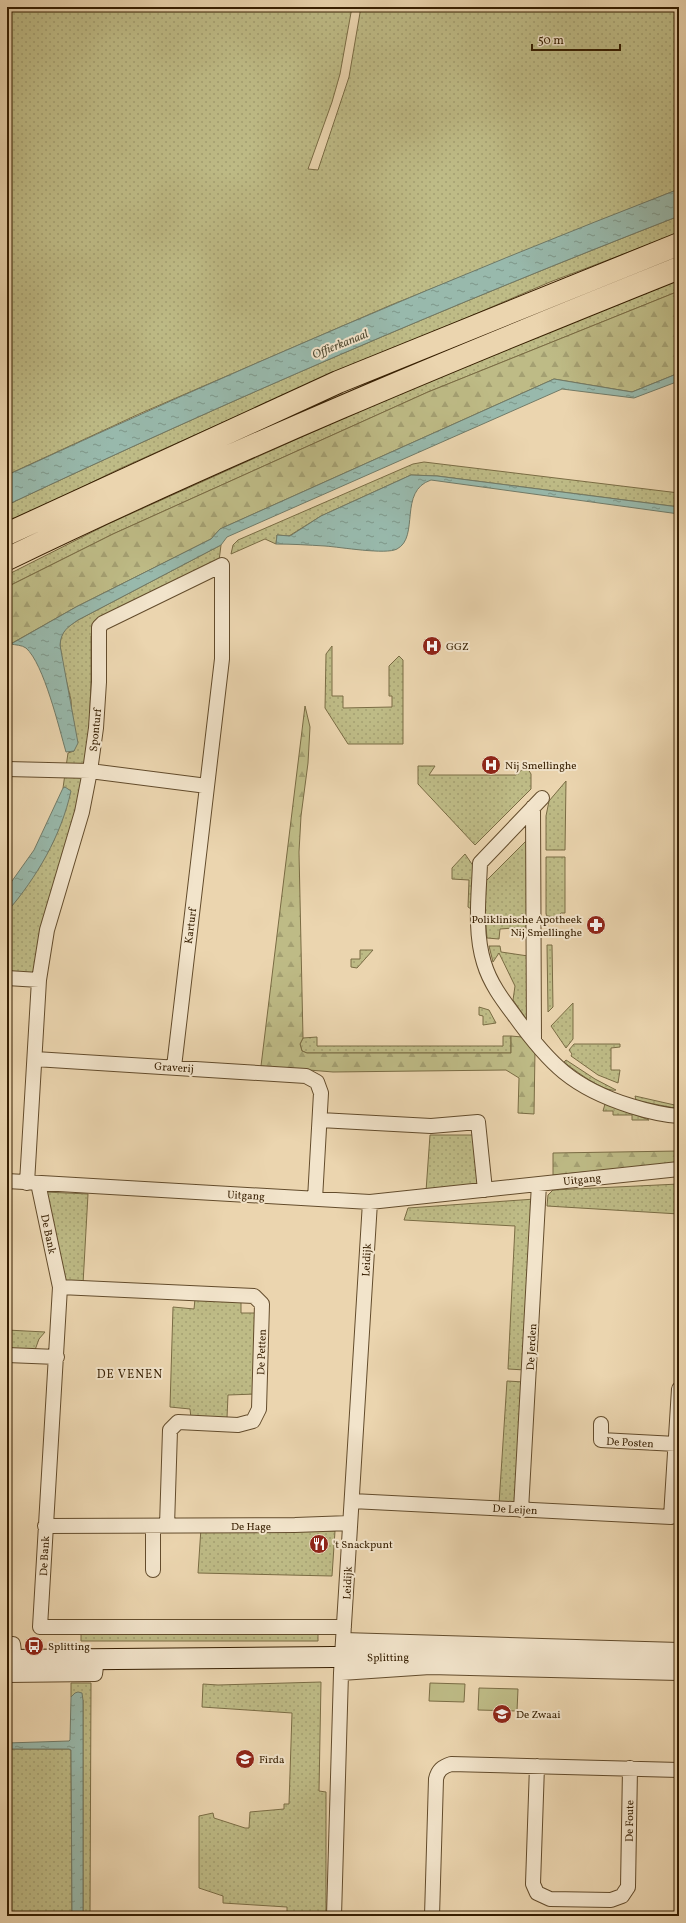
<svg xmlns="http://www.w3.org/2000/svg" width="686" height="1923" viewBox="0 0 686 1923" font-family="Vollkorn,serif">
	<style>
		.grass { fill: url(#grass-dots); stroke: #7a6c44 }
		.forest { fill: url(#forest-firs); stroke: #7a6c44 }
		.park { fill: #bebb86; stroke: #7a6c44 }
		.water { fill: url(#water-ripples); stroke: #717b68 }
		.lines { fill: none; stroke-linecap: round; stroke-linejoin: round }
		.minor-casing { stroke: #634c2c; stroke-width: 16 }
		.secondary-casing { stroke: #361e01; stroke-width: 22 }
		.motorway-casing { stroke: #361e01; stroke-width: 24 }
		.minor { stroke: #f2e4cb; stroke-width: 14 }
		.secondary { stroke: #f2e4cb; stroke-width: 20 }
		.motorway { stroke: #ebd5af; stroke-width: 22 }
		.labels { text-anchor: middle; stroke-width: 4; stroke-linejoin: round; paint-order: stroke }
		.poi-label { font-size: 11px; fill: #361e01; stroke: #f2e4cb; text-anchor: start }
		.street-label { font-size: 11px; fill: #361e01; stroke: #f2e4cb }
		.water-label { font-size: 12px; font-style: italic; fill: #534c34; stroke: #f2e4cb }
		.neighbourhood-label { font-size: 12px; letter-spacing: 1px; fill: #361e01; stroke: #f2e4cb }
	</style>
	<defs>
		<pattern id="grass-dots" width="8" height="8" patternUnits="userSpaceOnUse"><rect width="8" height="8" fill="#bebb86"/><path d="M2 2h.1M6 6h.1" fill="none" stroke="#a4a072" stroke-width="1.8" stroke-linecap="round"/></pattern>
		<pattern id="forest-firs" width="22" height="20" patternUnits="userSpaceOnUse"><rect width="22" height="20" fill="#bebb86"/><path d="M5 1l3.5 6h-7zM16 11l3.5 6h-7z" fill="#a4a072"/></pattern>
		<pattern id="water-ripples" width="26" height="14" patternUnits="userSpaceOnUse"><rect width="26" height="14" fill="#98b9ac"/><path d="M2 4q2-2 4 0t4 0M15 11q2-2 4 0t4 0" fill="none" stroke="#7d968a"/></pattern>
	</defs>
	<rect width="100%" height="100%" fill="#ebd5af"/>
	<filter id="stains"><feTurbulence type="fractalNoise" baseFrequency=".005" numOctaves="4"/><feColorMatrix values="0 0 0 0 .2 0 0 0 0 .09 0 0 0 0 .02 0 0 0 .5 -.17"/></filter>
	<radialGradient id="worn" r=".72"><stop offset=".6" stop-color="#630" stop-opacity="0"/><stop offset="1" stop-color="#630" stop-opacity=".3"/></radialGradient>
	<path class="grass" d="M7 7H352L340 74 332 102 308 169 318 170 349 77 361 7H679V189L391 305 139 414 7 475Z
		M679 216V233L550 282 233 418 119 469 7 524V505C227 401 452 304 679 216Z
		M679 278V291L428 392 113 534 7 587V575L108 524 424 382Z
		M424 462 679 493V507L437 476 411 475 321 516 289 536 277 535 276 544 265 539 231 554 233 545 238 540 413 464Z
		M221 545 219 561 94 631 91 636V681L88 762 37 970 31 973 7 972V912L39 868 54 840 65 787 63 788 68 753 74 751 71 700 63 667 60 645 61 637 65 629 78 620Z
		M332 646V696H343V708L392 707V696H389V666L399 656 403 660V744H348L325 708 326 654Z
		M418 766H435L429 775H516L526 766 531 774V789L475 845 418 784Z
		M566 781 565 850H546V816L549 801Z
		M526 841 527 842V927L500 929 499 939 487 938 485 915 486 881Z
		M465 854 474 867 471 909 468 907 469 880 452 879V868Z
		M546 857H565V913H561L557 917 547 916 546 914Z
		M547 945H552L553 1007 548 1012Z
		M489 946H500L501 952 528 956 529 1023 513 1000 515 986 499 953 493 962Z
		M360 950H373L357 968 351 967V959H360Z
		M573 1003V1039L566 1048 551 1026Z
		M479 1007 489 1010 496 1023 483 1025V1016L479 1015Z
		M503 1036H511V1053H307L302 1051 300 1044 303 1038 317 1037V1046H503Z
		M574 1044H620V1047L611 1048V1070H620L618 1083 598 1075 571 1056 572 1054 569 1050Z
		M566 1060 595 1079 616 1090C605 1093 574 1070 564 1062Z
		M635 1096 679 1106V1109L639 1101 636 1100Z
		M605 1104H607L649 1120H632V1115H613V1111H603Z
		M430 1135H474L478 1185 426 1191Z
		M679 1184V1214L547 1206 548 1195 553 1190Z
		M45 1192 88 1194 83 1284 64 1283Z
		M535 1199 525 1370 508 1369 515 1226 404 1220 408 1208Z
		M195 1299 241 1302V1313H259L256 1394 228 1395 227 1418H191L190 1409 170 1407 173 1307 194 1309Z
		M7 1330 45 1332 39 1339 35 1350 7 1353Z
		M507 1381 524 1382 516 1505 499 1504Z
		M201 1528 335 1531 332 1576 198 1573Z
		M318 1630V1641H81V1631Z
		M321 1682 319 1791 326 1792V1916H287V1907L223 1903V1896L199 1888V1816L213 1813 214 1818 245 1828H249L250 1812 284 1809V1804H289L292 1713 202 1707 203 1684 218 1685Z
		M71 1683H91L90 1916H83V1700L73 1695 71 1697Z
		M7 1749H69L71 1750 72 1916H7Z"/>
	<path class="forest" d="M679 291V373L632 392 554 379 220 529 211 539 76 607 7 646V587L113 534 428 392Z
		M305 706 310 727 308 763 301 816 299 852 303 1038 300 1044 302 1051 307 1053H511V1036L522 1037 535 1050 534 1114 518 1113 519 1078 506 1070 333 1072 261 1066Z
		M679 1151V1163L553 1175V1153Z"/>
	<path class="park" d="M430 1683 465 1684 464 1702 429 1701Z
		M479 1688 518 1689 517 1711 478 1710Z"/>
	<path class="water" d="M679 189V216C452 304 227 401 7 505V475L14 472C233 371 454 276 679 189Z
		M679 373V381L634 398 562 389 227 537 221 545 78 620C68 627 61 631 60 645L78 743 74 751 66 752C59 728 44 664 26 648 22 645 15 645 11 644L76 607 211 539 220 529 554 379 632 392Z
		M411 475 437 476 679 507V514L431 480C398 491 420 537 397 549 386 555 340 547 325 546 308 545 292 544 276 544L277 535 290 536 321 516Z
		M65 787 71 791C61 836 37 877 7 912V888L34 850 63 788Z
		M78 1692 82 1693 83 1700V1916H72L71 1750 69 1749H7V1743L69 1741 70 1740 71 1697 75 1693Z"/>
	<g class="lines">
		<g class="minor-casing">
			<path id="minor" d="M7 769 90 771 207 786
				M542 798 480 863C479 895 474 931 484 963 490 983 502 999 514 1015 549 1064 573 1088 631 1106 647 1111 663 1115 679 1116
				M533 807 534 1041
				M7 978 39 980
				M35 1059 306 1076 317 1082 321 1093 315 1199
				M320 1120 431 1126 478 1122 485 1190
				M7 1181 370 1202 679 1169
				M27 1183 39 980 47 930 82 812 90 771 96 728 99 682V627L103 623 222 565V659L174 1067
				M38 1183 60 1287 40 1627H344
				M60 1287 254 1296 262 1304 259 1409 253 1421 238 1425 178 1422 170 1430 167 1526
				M7 1355 57 1357
				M601 1424V1440L676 1444
				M352 1501 671 1517 679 1514
				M521 1510 539 1184
				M671 1517 679 1389
				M45 1526 295 1525 350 1523
				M153 1526V1570
				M343 1640 679 1650
				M7 1644H13L15 1660
				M341 1673 430 1667 679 1673
				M7 1675 95 1674 97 1659
				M537 1766 533 1884 537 1893 550 1899 611 1900 622 1896 628 1887 630 1768
				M334 1916 341 1673 370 1202
				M432 1916 436 1779C438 1770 442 1767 451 1764L679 1770"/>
		</g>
		<g class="secondary-casing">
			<path id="secondary" d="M7 1660 438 1656 679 1662"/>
		</g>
		<g class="motorway-casing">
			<path id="motorway" d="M7 534 338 382 679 244
				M7 559C228 452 452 359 679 268"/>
		</g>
		<use href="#minor" class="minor"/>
		<use href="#secondary" class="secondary"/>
		<use href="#motorway" class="motorway"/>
	</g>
	<defs>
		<g id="hospital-disc" transform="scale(1)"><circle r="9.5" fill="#8f2418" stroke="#f2e4cb"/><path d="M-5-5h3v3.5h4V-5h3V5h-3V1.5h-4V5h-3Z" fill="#fff"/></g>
		<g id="pharmacy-disc" transform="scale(1)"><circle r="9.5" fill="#8f2418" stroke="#f2e4cb"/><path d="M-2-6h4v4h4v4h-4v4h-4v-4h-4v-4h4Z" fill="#fff"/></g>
		<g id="restaurant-disc" transform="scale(1)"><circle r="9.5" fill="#8f2418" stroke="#f2e4cb"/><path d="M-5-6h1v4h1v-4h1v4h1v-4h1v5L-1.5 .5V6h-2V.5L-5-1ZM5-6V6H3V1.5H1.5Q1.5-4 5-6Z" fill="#fff"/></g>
		<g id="bus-disc" transform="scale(1)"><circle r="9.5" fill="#8f2418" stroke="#f2e4cb"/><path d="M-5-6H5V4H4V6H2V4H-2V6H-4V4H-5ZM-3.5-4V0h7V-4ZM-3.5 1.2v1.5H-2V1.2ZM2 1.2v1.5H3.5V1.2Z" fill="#fff"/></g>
		<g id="school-disc" transform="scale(1)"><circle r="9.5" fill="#8f2418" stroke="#f2e4cb"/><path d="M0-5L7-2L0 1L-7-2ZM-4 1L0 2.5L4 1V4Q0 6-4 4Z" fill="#fff"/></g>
		<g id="university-disc" transform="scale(1)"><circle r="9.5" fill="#8f2418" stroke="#f2e4cb"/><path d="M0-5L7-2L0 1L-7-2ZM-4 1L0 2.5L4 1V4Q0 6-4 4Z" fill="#fff"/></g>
	</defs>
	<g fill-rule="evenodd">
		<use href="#hospital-disc" x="432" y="646"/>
		<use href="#hospital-disc" x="491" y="765"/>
		<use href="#pharmacy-disc" x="596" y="925"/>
		<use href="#restaurant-disc" x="319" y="1544"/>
		<use href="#bus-disc" x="34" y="1646"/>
		<use href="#school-disc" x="502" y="1714"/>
		<use href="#university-disc" x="245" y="1759"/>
	</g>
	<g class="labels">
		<g class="poi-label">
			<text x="446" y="650">GGZ</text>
			<text x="505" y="769">Nij Smellinghe</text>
			<text x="582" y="923" text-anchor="end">Poliklinische Apotheek<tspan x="582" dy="13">Nij Smellinghe</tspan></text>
			<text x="333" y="1548">'t Snackpunt</text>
			<text x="48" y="1650">Splitting</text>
			<text x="516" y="1718">De Zwaai</text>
			<text x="259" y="1763">Firda</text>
		</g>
		<g class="street-label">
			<text transform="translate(95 730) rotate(-84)" y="4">Sponturf</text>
			<text transform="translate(190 926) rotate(-83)" y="4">Karturf</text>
			<text transform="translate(174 1067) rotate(4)" y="4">Graverij</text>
			<text transform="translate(582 1179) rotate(-6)" y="4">Uitgang</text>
			<text transform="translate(246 1195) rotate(3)" y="4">Uitgang</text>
			<text transform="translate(49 1234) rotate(78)" y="4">De Bank</text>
			<text transform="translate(366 1260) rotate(-87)" y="4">Leidijk</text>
			<text transform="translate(531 1347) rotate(-87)" y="4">De Jerden</text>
			<text transform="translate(261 1352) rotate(-88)" y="4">De Petten</text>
			<text transform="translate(630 1442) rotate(3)" y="4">De Posten</text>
			<text transform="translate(515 1509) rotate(3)" y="4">De Leijen</text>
			<text x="251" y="1530">De Hage</text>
			<text transform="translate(44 1556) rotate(-87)" y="4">De Bank</text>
			<text transform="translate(347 1583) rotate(-87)" y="4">Leidijk</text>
			<text transform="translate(388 1657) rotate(-1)" y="4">Splitting</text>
			<text transform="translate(629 1821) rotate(-89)" y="4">De Foute</text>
		</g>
		<g class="water-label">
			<text transform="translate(340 344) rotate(-22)" y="4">Offierkanaal</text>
		</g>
		<g class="neighbourhood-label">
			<text x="130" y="1378">DE VENEN</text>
		</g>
	</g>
	<rect width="686" height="1923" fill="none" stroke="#ebd5af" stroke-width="24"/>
	<rect x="8" y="8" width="670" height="1907" fill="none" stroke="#361e01" stroke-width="2"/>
	<rect x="12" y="12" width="662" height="1899" fill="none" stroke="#361e01"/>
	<path d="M532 44v6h88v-6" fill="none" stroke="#361e01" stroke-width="2"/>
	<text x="538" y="44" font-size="12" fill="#361e01" stroke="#f2e4cb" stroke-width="3" paint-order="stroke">50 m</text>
	<rect width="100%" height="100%" filter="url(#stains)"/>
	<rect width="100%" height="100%" fill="url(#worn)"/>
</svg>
